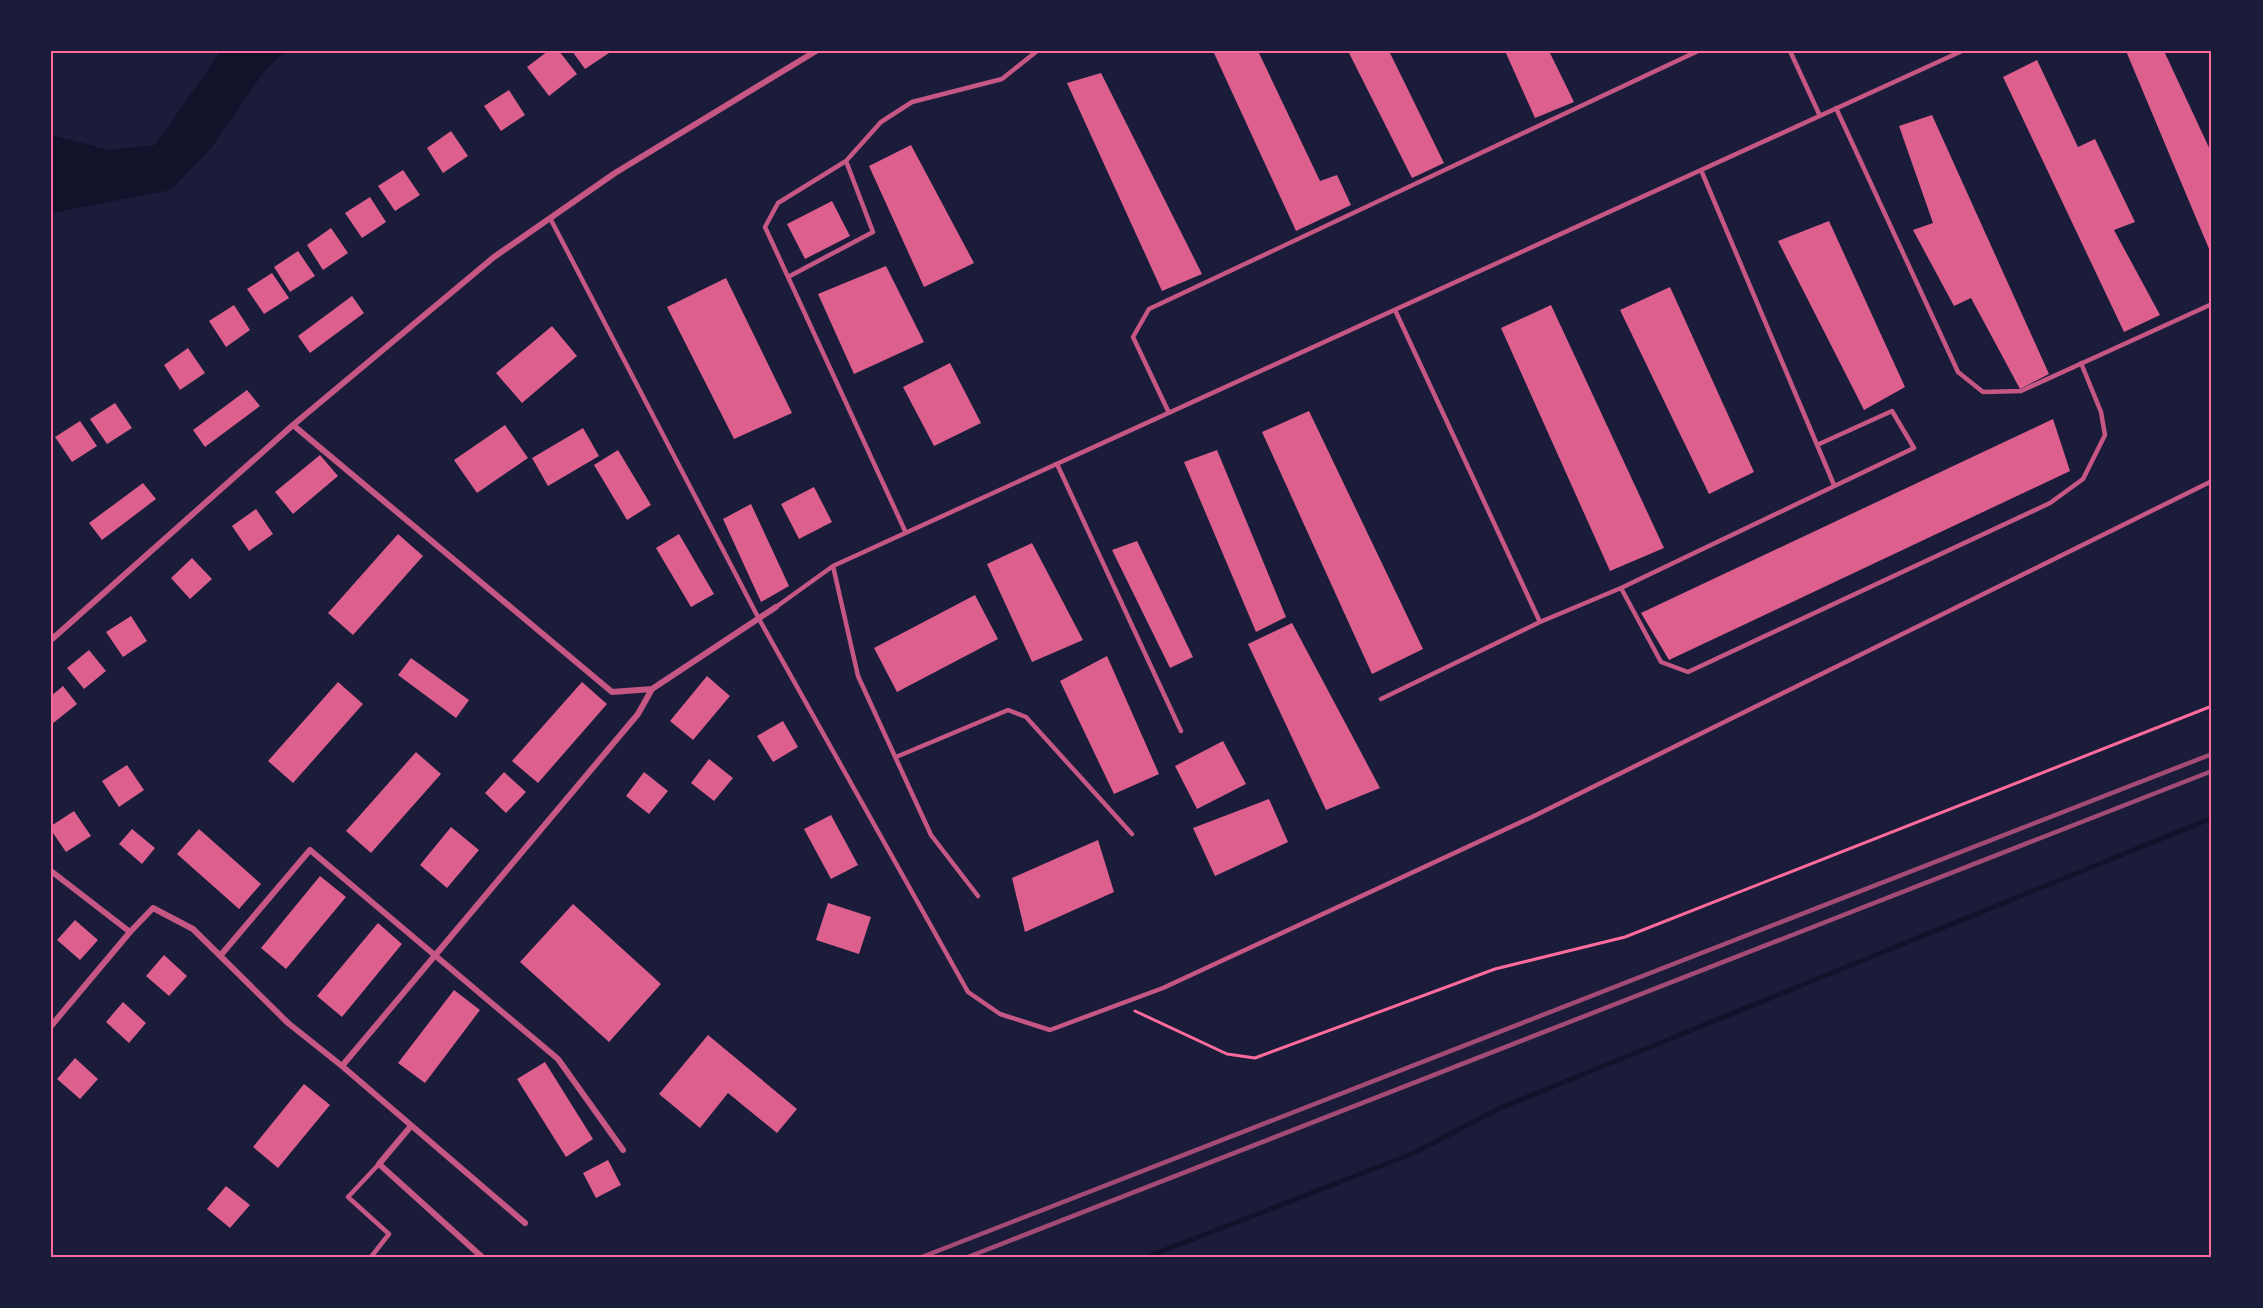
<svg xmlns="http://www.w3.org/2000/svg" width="2263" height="1308" viewBox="0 0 2263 1308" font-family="'Work Sans',sans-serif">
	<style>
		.water { fill: #12122b }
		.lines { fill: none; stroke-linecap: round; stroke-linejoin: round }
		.stream { stroke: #12122b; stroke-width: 5 }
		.building { fill: #dd5f8e }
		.path { stroke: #ff6b9d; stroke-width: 3 }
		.service { stroke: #c65784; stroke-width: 4.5 }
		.minor { stroke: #c65784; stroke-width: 6 }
		.rail { stroke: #a44b75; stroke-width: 4.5 }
		.neatline { fill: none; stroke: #ff6b9d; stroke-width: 2 }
	</style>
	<rect width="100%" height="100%" fill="#1b1b3a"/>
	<path class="water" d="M221 51H287L265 70 212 147 171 190 51 213V135L109 150 155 145Z"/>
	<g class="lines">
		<path class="stream" d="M1147 1257 1414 1153 1498 1109 2212 818"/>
	</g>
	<path class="building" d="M548 51H559L577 74 549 96 527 67Z
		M572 51H608L609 53 585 69Z
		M1213 51H1258L1320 181 1337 175 1351 205 1296 231Z
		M1348 51H1389L1444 163 1412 178Z
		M1505 51H1549L1574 102 1535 118Z
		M2126 51H2164L2212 154V256Z
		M2037 60 2078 147 2095 139 2135 222 2114 230 2160 315 2124 332 2003 77Z
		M1101 73 1202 274 1162 291 1067 83Z
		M509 90 525 115 501 131 484 106Z
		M1932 115 2049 374 2020 389 1971 298 1954 306 1913 230 1933 223 1899 126Z
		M451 131 468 156 443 173 427 148Z
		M911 145 974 263 924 287 869 166Z
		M403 170 420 195 395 211 378 186Z
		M370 197 386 222 362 238 345 213Z
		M832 201 850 236 805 259 787 224Z
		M1829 221 1905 387 1864 410 1778 241Z
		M331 228 348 253 323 270 307 245Z
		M298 251 315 276 290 292 274 267Z
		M886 266 924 342 854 374 818 294Z
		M272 273 289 298 264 314 247 289Z
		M726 278 792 413 734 439 667 307Z
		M1670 287 1754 472 1709 494 1620 310Z
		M352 296 364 313 310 353 298 336Z
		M234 305 250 330 226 347 209 321Z
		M1551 305 1664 548 1610 571 1501 328Z
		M552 326 577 356 522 403 496 373Z
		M188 348 205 373 180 390 164 365Z
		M950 363 981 423 934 446 903 387Z
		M247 390 260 406 205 447 193 430Z
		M115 403 132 428 107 444 90 419Z
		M1309 411 1423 649 1372 674 1262 432Z
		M2053 419 2070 471 1669 660 1641 613Z
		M80 421 97 446 72 462 55 437Z
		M505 425 528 458 477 493 454 460Z
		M583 428 599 456 548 486 532 458Z
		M618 450 651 505 627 520 594 465Z
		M1217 450 1286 617 1256 632 1184 462Z
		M320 455 338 476 293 514 275 492Z
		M143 483 156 499 102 540 89 523Z
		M814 487 832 522 799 539 781 504Z
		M751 504 789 586 761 602 723 519Z
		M256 509 273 534 249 551 232 526Z
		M398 534 423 556 353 635 328 613Z
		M679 534 714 594 691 607 656 548Z
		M1137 541 1193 657 1170 668 1112 550Z
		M1032 543 1083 640 1032 662 987 564Z
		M192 558 212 579 190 599 171 578Z
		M975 595 998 639 897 692 874 648Z
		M131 616 147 641 123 657 106 632Z
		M1292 623 1380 788 1326 810 1248 644Z
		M89 650 106 671 84 689 67 668Z
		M1107 656 1159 774 1114 794 1060 681Z
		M411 658 469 700 456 718 398 675Z
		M707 676 730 696 693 740 670 721Z
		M338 682 363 704 293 783 268 761Z
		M582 682 607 704 538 783 512 761Z
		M63 686 77 704 52 724 51 696Z
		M783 721 798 747 773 762 757 736Z
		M1223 741 1246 784 1197 809 1175 766Z
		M416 752 441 774 371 853 346 831Z
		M709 759 733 778 714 801 691 783Z
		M127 765 144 790 119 807 102 781Z
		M504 772 526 792 506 813 485 793Z
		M644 772 668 791 649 814 626 796Z
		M1269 799 1288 842 1215 876 1193 828Z
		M74 811 91 836 66 852 51 830V826Z
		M831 815 858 865 831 879 804 829Z
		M451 827 479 850 447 888 420 865Z
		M132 829 155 848 142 864 119 844Z
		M199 829 261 884 239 909 177 854Z
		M1098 840 1114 892 1025 932 1012 878Z
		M320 876 346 897 286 969 261 948Z
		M828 903 871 917 859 954 816 940Z
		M573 904 661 984 609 1042 520 962Z
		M75 920 98 940 80 960 57 940Z
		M378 923 402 944 342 1017 317 996Z
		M164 955 187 976 169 996 146 976Z
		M454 990 480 1010 425 1083 398 1063Z
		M123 1002 146 1023 129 1043 106 1022Z
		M708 1035 797 1109 777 1133 728 1093 700 1128 659 1094Z
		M75 1058 98 1079 80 1099 57 1079Z
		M545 1062 593 1139 566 1157 517 1079Z
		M304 1084 330 1105 278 1168 253 1147Z
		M608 1160 621 1185 596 1198 583 1173Z
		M226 1186 250 1205 230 1228 207 1209Z"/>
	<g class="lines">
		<path class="path" d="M1135 1011 1227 1054 1255 1058 1495 969 1625 937 2212 706"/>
		<path class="service" d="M1790 51 1820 116
			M1836 108 1958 372 1983 392 2021 391 2212 304
			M1701 170 1834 485
			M550 218 759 619 968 992 1000 1014 1050 1030 1163 988 1532 817 2212 481
			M788 277 873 232 846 161
			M1395 310 1540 622
			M1169 413 1133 337 1149 309 1698 51
			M1057 464 1181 731
			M906 533 765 227 778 203 846 161 881 122 912 102 1002 79 1037 51
			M833 566 858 676 931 835 978 896
			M1621 588 1661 662 1688 672 2050 503 2083 479 2105 435 2101 412 2081 363
			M776 607 833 566 1962 51
			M1381 699 1540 622 1621 588 1914 448 1892 411 1817 445
			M896 757 1008 710 1026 717 1132 834
			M371 1257 389 1234 348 1197 379 1164"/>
		<path class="minor" d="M293 425 612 692 652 689 776 607
			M51 640 293 425 494 257 615 173 816 51
			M51 871 130 932 51 1026
			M130 932 153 908 193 929 288 1023 342 1066 525 1223
			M220 956 310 850 558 1059 623 1150
			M342 1066 638 714 652 689
			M411 1126 379 1164 482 1257"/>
		<path class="rail" d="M922 1257 2212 754
			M968 1257 2212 771"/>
	</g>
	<rect width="2263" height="1308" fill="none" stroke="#1b1b3a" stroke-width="105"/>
	<rect x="52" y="52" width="2158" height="1204" class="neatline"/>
</svg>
